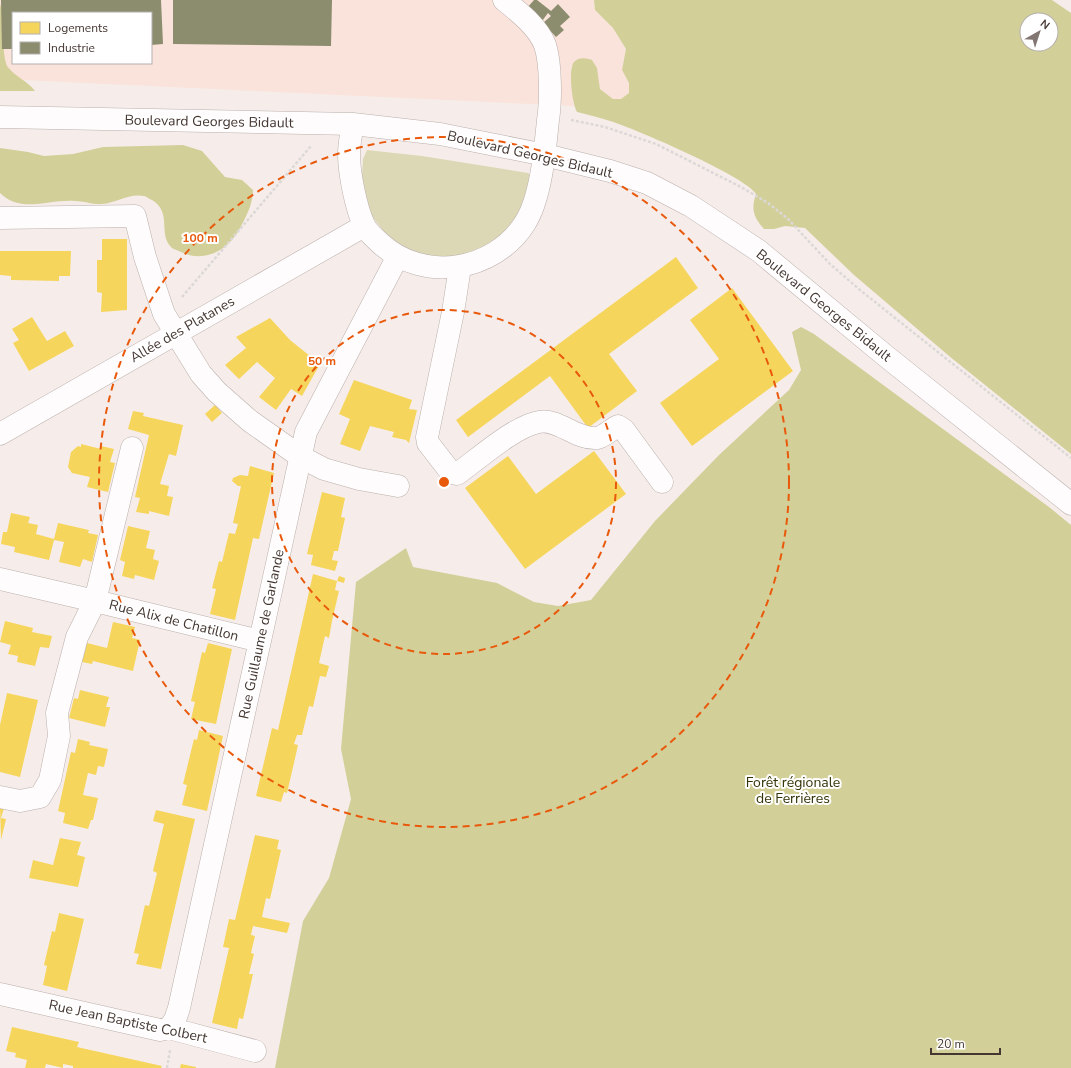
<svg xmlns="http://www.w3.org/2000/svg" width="1071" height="1068" viewBox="0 0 1071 1068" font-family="'Nunito Sans',sans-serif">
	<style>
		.built { fill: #fae3db; fill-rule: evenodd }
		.green { fill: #dcd8b5 }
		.forest { fill: #d3cf98; fill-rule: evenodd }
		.homes { fill: #f6d55c }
		.industry { fill: #8c8c6e }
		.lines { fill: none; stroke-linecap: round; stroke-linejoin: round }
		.minor-casing { stroke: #baafac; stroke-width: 23 }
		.path { stroke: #dbd8d7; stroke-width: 2.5; stroke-dasharray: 3 2; stroke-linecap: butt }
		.minor { stroke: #fefcfc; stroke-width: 22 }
		.ring { fill: none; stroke: #e8590c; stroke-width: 2; stroke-dasharray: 7 5 }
		.labels { text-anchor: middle; stroke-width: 4; stroke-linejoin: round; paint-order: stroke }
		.street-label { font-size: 14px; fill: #443631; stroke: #fff }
		.park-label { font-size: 14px; fill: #343308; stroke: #fff }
		.centre { fill: #e8590c; stroke: #fff; stroke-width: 2 }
		.ring-label { font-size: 12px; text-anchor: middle; font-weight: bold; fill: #e8590c; stroke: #fff; stroke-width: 4; stroke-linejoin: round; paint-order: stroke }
	</style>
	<rect width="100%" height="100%" fill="#f6edea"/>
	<path class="built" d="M0 0H594L595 10 613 28 626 49 622 70 629 83V93L621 99H613L600 89 597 68 571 66 574 106 0 79ZM13 13H151V63H13Z"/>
	<path class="green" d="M367 150 422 156 528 173 530 175 523 210 500 238 466 256 431 258 401 247 388 237 371 215 365 200 362 176 363 159Z"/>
	<path class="forest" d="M594 0H1052L1071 13V454L949 356 854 275 805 228 785 226 774 229H764C753 217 751 209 756 194 746 177 648 135 624 126 609 120 593 116 577 112 572 104 568 69 574 62 579 57 586 58 592 60L597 68 600 89 613 99H621L629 93V83L622 70 626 49 613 28 595 10ZM1027 20H1051V44H1027Z
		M0 4C7 22 0 48 7 66 15 77 28 81 35 91H0Z
		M183 145 202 151 225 177 242 180 253 190C253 204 246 217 239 230 227 251 204 263 181 252 178 251 174 249 172 248 157 234 173 213 152 200 149 199 146 196 144 196 129 193 116 203 102 204 94 205 84 201 75 201 48 199 21 214 0 193V148L28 152 44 156 73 154 103 147Z
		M801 327 814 334 1049 507 1071 525V1068H275L303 921 329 878 351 799 341 749 356 582 406 548 413 567 497 583 534 602 558 606 591 600 655 521 719 455 789 390 801 370 792 332Z"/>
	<path class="homes" d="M102 239H127V310L101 312 102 293 97 292V260H102Z
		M0 251H71L70 276H59V281L11 280V276L0 275Z
		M676 257 698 288 609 354 637 391 588 428 550 376 468 437 456 420Z
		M732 288 793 371 692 446 660 403 719 359 690 320Z
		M32 317 47 341 65 331 74 346 29 371 13 343 19 340 12 329Z
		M270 318 290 340 320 364 302 396 291 389 276 410 259 397 275 378 257 362 239 379 225 365 246 348 236 337Z
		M354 380 412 400 409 409 417 410 409 443 406 440 392 437 394 432 370 426 360 451 340 444 350 419 339 414Z
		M215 405 222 413 212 422 205 414Z
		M133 411 144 413 143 416 183 425 176 456 169 454 160 484 169 486 167 496 173 497 169 516 149 511V514L136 512 140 498 135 497 149 435 128 429Z
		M81 444 101 449V446L114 449 110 462 115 463 108 492 87 487 90 477 72 473 68 467 71 452 78 446 81 447Z
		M594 451 626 494 525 569 465 488 508 456 536 494Z
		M250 466 274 473 259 539 253 538 235 620 210 614 216 589 212 588 219 561 222 562 229 533 235 534 238 524 233 523 241 486H238L232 481 233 478 240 475 248 476Z
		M322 492 345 498 341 517 345 518 338 551H334L332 560 338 561 335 571 311 565 313 555 307 554Z
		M11 513 30 517 28 523 38 525 36 534 54 539 58 523 89 530 88 533 98 535 92 562 83 559 80 567 59 562 64 542 54 540 49 560 14 552 15 547 1 544 3 532H7Z
		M128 526 150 531 146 548 155 550 153 559 159 561 154 580 135 575 134 579 122 576 125 562 120 560Z
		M313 574 337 581 339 576 345 578 344 583 337 581 335 590 339 591 332 621 329 638 325 636 319 663 329 666 326 677 320 676 313 707 309 706 302 735H297L294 744 298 745 294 763 287 793 284 792 281 802 256 796 272 728 278 730Z
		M5 621 33 628 32 632 52 636 49 648 40 647 35 666 17 662 18 656 8 654 11 645 0 642Z
		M113 622 135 627 132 638 140 640 133 671 93 661 92 664 82 662 87 643 107 648Z
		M208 643 232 649 216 724 191 719 195 702 191 701 202 652 205 653Z
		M80 690 109 697 106 707H110L105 727 69 718 74 698 78 699Z
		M7 693 38 700 20 777 0 772V725Z
		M199 730 223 736 207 811 182 805 187 785 183 784 194 739 197 740Z
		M78 739 90 742 89 745 108 749 104 767 98 766 96 775 88 773 83 795 98 798 93 820H91L88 829 63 823 65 813 58 811 71 752 75 753Z
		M0 807 4 808 1 818 6 819 1 840Z
		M156 810 195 819 161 969 136 964 139 954 134 953 145 905 149 906 157 873 153 871 164 824 153 821Z
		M255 835 279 840 277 849 281 850 270 899 266 898 262 917 290 923 287 933 253 926 251 935 255 936 251 953 254 954 249 974H253L243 1019 239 1018 237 1029 212 1023 229 948 223 947 229 919 235 920Z
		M60 838 81 842 77 855 85 857 78 887 29 878 33 860 53 865Z
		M59 913 84 919 67 991 43 985 47 966 44 965 52 931 55 932Z
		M12 1027 79 1042 77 1047 162 1066 161 1068H73V1066L63 1064V1068L46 1064 45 1068H25L27 1060 15 1057 16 1053 6 1051Z
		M181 1064 196 1067V1068H180Z"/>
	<path class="industry" d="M1 0H161L163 44 151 45V13H13V49H2Z
		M173 0H332L331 46 173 44Z
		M534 0H537L551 11 558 4 570 17 560 26 564 30 556 37 543 23 551 16 548 13 542 21 527 8Z"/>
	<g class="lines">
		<g class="minor-casing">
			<path id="minor" d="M0 117 353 124 440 134 545 155 610 171 647 183 691 206 759 251 887 357 1071 504
				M353 124C351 134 349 144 349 154 349 173 356 208 364 225 367 232 375 238 380 243 423 283 494 272 525 223 541 198 545 150 548 120 551 101 551 63 545 45 538 27 519 12 504 0
				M0 218 135 216 145 257 164 314 201 374 217 392 250 421 301 457 324 469 359 479 398 486
				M460 267 453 312 427 437 428 443 449 470 452 473 457 474C478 459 515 426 539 422 558 418 576 440 597 438 604 437 611 429 618 426L624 430 662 482
				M0 434 364 226
				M0 579 95 601 132 448
				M0 797 20 801 40 797 50 780 59 736 57 713 77 637 95 601 260 641
				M0 994 160 1030 169 1028 255 1051
				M169 1028 175 1020 179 1008 306 432 398 256"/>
		</g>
		<path class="path" d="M571 120 605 127 656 144 741 187 768 203 787 218 830 264 860 290 1071 458
			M182 297 311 146
			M167 1068 170 1050"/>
		<use href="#minor" class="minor"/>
	</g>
	<g class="ring">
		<circle cx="444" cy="482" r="172"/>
		<circle cx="444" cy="482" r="345"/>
	</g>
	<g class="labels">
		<g class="street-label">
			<text transform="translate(209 121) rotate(1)" y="5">Boulevard Georges Bidault</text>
			<text transform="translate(530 154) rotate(13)" y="5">Boulevard Georges Bidault</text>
			<text transform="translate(824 305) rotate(39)" y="5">Boulevard Georges Bidault</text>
			<text transform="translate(182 329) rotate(-30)" y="5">Allée des Platanes</text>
			<text transform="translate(174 620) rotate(14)" y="5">Rue Alix de Chatillon</text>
			<text transform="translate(261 634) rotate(-78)" y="5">Rue Guillaume de Garlande</text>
			<text transform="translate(128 1021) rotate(12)" y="5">Rue Jean Baptiste Colbert</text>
		</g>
		<g class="park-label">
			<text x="793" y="787">Forêt régionale<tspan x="793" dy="16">de Ferrières</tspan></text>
		</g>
	</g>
	<circle cx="444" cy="482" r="6" class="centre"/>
	<g class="ring-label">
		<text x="200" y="242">100 m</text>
		<text x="322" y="365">50 m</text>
	</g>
	<rect x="12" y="12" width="140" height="52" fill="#ffffff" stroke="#b4afad"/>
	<rect x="20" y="22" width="20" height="12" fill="#f6d55c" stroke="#b4afad"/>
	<text x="48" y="32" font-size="12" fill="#443631">Logements</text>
	<rect x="20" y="42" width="20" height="12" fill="#8c8c6e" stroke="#b4afad"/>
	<text x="48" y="52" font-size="12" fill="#443631">Industrie</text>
	<g transform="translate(1039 32) rotate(39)"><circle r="19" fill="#ffffff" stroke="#b4afad"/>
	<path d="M0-3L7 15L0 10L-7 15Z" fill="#827672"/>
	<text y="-6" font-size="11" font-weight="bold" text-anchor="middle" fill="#443631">N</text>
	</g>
	<path d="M931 1048v6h69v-6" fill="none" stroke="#443631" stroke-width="2"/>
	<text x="937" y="1048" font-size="12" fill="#443631" stroke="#ffffff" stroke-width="3" paint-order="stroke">20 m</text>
</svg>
